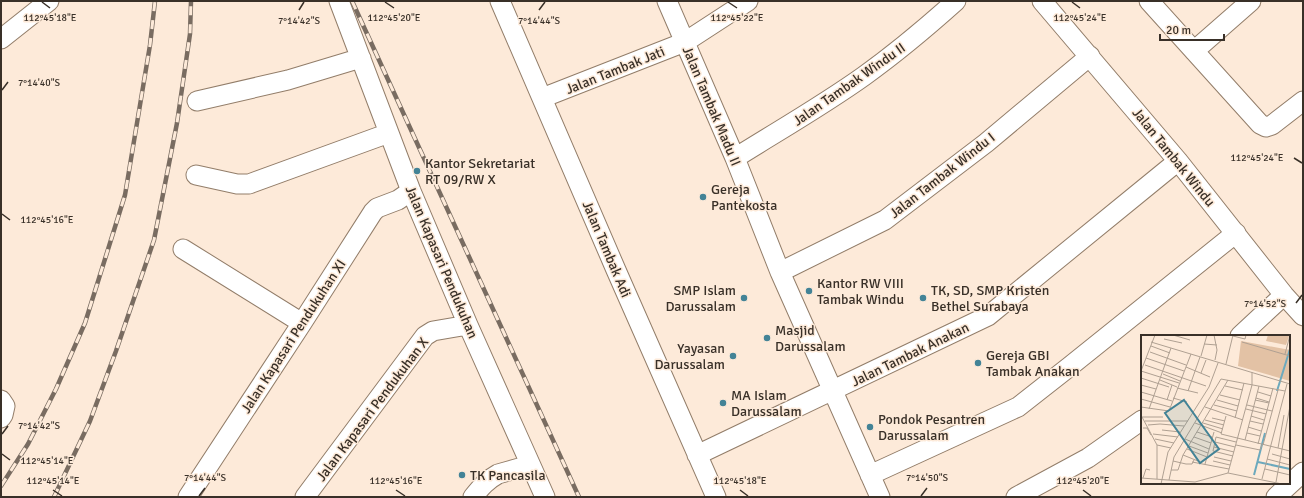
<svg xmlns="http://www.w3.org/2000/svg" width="1304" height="498" viewBox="0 0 1304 498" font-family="Signika,sans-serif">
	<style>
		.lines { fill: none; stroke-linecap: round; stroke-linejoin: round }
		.street-casing { stroke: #927d69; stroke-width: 21 }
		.street { stroke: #fff; stroke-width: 19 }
		.rail-casing { stroke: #796c61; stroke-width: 4.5 }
		.rail { stroke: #fdead9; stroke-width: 3; stroke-dasharray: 9; stroke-linecap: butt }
		.ticks { fill: none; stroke: #393028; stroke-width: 1.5 }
		.poi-dot { fill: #438396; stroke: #fdead9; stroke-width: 1.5 }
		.labels { text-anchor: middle; stroke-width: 3; stroke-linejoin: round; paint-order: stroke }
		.street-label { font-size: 14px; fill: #393028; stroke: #fdead9 }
		.poi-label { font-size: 14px; fill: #393028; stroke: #fdead9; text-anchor: start }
		.inset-river { fill: none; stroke: #6ca9bd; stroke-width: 2 }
		.inset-road { fill: none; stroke: #afa092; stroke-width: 1 }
		.view { fill: #438396; fill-opacity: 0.15; stroke: #438396; stroke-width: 2 }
		.inset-edge { fill: none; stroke: #393028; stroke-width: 2 }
		.ticks-label { font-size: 10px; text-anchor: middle; fill: #393028; stroke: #fdead9; stroke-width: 3; stroke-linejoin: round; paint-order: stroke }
	</style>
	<rect width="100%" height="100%" fill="#fdead9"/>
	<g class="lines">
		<g class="street-casing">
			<path id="street" d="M339 1 411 191 468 325 545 497
				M500 1 616 270 716 497
				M667 1 735 158 780 272 880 497
				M1042 1 1178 161 1284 295 1303 316
				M1149 1 1260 124 1266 127 1272 125 1303 101
				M1 39 49 1
				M1194 51 1251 1
				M542 98 685 42 748 1
				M197 101 288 80 361 58
				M735 158C778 131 822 106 864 76 896 53 927 27 956 1
				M196 175 237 184H249L389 133
				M183 249 302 323
				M780 272 885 220 986 143 1090 56
				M1240 336 1284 295
				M1 400 5 406 3 415 1 418
				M697 455 988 316 1178 161
				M870 475 1018 407 1069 367 1236 233
				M188 497 302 323 373 212 377 208 398 200 411 191
				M305 497 425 336 433 331 468 325
				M473 497C481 487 487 480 498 474L530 465
				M1016 497 1088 458 1142 420
				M1276 497 1303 472"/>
		</g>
		<use href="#street" class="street"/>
		<g class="rail-casing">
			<path id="rail" d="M352 1 579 497
				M1 486 28 444 56 389 85 323 125 195 150 45 155 1
				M54 497 90 421 116 351 154 240 177 123 190 34 191 1"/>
		</g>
		<use href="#rail" class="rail"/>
	</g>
	<path class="ticks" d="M42 2 50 8M385 2 394 8M728 2 737 8M1072 2 1080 8M299 10 304 2M539 10 545 2M2 90 8 82M1294 158 1302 163M2 214 10 220M1296 303 1302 295M2 434 8 426M2 454 10 460M53 490 62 496M396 490 405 496M740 490 748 496M1083 490 1091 496M199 496 205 488M921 496 927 488"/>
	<g class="poi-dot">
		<circle cx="417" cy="171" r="4"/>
		<circle cx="703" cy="197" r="4"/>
		<circle cx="809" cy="291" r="4"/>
		<circle cx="744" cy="298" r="4"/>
		<circle cx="923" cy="298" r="4"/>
		<circle cx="767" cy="338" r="4"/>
		<circle cx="733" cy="356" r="4"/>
		<circle cx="978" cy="363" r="4"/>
		<circle cx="723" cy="403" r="4"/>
		<circle cx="870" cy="427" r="4"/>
		<circle cx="462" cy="475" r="4"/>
	</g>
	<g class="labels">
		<g class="street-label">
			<text transform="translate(615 70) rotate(-22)" y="5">Jalan Tambak Jati</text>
			<text transform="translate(849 84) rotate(-35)" y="5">Jalan Tambak Windu II</text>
			<text transform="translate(712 106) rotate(67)" y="5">Jalan Tambak Madu II</text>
			<text transform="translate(1174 157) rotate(51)" y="5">Jalan Tambak Windu</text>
			<text transform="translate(942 175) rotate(-38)" y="5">Jalan Tambak Windu I</text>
			<text transform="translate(607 249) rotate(67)" y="5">Jalan Tambak Adi</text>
			<text transform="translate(442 262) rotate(67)" y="5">Jalan Kapasari Pendukuhan</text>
			<text transform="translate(293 336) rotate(-57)" y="5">Jalan Kapasari Pendukuhan XI</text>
			<text transform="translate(910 354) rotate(-26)" y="5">Jalan Tambak Anakan</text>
			<text transform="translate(372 409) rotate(-53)" y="5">Jalan Kapasari Pendukuhan X</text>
		</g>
		<g class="poi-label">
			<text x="425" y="168">Kantor Sekretariat<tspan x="425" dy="16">RT 09/RW X</tspan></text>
			<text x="711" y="194">Gereja<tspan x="711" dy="16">Pantekosta</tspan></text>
			<text x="817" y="288">Kantor RW VIII<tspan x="817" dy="16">Tambak Windu</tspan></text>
			<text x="736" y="295" text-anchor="end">SMP Islam<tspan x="736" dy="16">Darussalam</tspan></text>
			<text x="931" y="295">TK, SD, SMP Kristen<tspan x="931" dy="16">Bethel Surabaya</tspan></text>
			<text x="775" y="335">Masjid<tspan x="775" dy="16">Darussalam</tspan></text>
			<text x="725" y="353" text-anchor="end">Yayasan<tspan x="725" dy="16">Darussalam</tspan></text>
			<text x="986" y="360">Gereja GBI<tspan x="986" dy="16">Tambak Anakan</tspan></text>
			<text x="731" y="400">MA Islam<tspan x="731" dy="16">Darussalam</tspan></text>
			<text x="878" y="424">Pondok Pesantren<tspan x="878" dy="16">Darussalam</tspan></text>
			<text x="470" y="480">TK Pancasila</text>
		</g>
	</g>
	<g transform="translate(1141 335)">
		<rect width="149" height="149" fill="#fdead9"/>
		<path d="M127 0H146L148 1 145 10 125 6ZM100 6 149 15V46L97 31Z" fill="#e3c2a5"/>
		<path class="inset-river" d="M136 56 149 14M117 127 149 134M113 140 124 98"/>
		<path class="inset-road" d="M32 0 49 5M73 0 76 15 74 25M92 1 104 4 105 0M23 4 41 8M10 7 149 49M101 7 149 21M63 9 76 10M10 11 29 18M9 17 45 30M144 19 149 0M60 21 66 0M5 23 43 36M85 29 92 0M4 30 65 51M45 32 69 42M0 36 38 48M0 36 14 0M60 38 65 25M22 39 39 46M0 43 28 52M19 45 36 52M0 50 15 54M84 51 102 55M36 53 57 58M47 56 59 22M0 57 31 66M117 57 130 61M79 60 99 65M32 63 46 67M115 63 128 67M0 64 29 72M26 65 31 50M76 65 97 71M114 65 128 68M73 70 96 76M106 70 131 76M0 72 28 76 50 19M64 72 102 85M8 74 30 13M105 74 125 79M110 81 123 85M1 82 16 110V144M1 82H22M71 83 84 86M94 83 103 48M64 85 83 90M4 86H47M109 86 122 89M54 88 81 98M62 88 82 94M7 90 19 89 43 91M107 92 120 96M2 93H6L10 100M21 95 39 97M56 97 71 102M106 98 119 101M12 99 37 102M80 99 149 116M80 99 85 81M53 102 70 108M14 104 33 108M44 104 68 114M104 105 118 51M74 107 94 112M117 109 132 53M16 110 30 113M95 110 119 115 121 110M122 110 137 55M48 111 67 118M73 112 93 117M137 113 143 80M46 114 66 122M131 119 149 124M42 120 57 126M92 121 72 116 75 102 95 107M73 122 90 126M126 124 149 130M32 126 45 129H51L53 125M72 126 89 130M51 127 88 134M64 129 73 97M124 134 149 140M30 135H37L42 120 87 45M87 138 111 50V37M0 143 54 147 87 138 141 149M2 143 5 134 9 135M121 144 146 49M28 145 33 122 80 44 144 56M135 147 149 71M20 149 27 117 68 52 77 28"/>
		<path class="view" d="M43 65 78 114 59 128 24 78Z"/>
		<rect width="149" height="149" class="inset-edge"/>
	</g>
	<g class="ticks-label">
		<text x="1080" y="21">112°45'24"E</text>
		<text x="50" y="21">112°45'18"E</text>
		<text x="394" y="21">112°45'20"E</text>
		<text x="737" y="21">112°45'22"E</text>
		<text x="299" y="24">7°14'42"S</text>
		<text x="539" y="24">7°14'44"S</text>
		<text x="39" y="86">7°14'40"S</text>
		<text x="1257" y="161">112°45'24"E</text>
		<text x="47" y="223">112°45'16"E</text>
		<text x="1265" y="307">7°14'52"S</text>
		<text x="39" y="429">7°14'42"S</text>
		<text x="47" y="464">112°45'14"E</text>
		<text x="205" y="481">7°14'44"S</text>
		<text x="927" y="481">7°14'50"S</text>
		<text x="53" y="484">112°45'14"E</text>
		<text x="396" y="484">112°45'16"E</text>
		<text x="740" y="484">112°45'18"E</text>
		<text x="1083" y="484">112°45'20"E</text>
	</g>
	<rect width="1304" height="498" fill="none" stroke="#393028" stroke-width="4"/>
	<path d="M1160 34v6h64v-6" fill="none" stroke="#393028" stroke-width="2"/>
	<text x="1166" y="34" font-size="12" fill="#393028" stroke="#fdead9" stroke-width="3" paint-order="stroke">20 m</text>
</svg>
